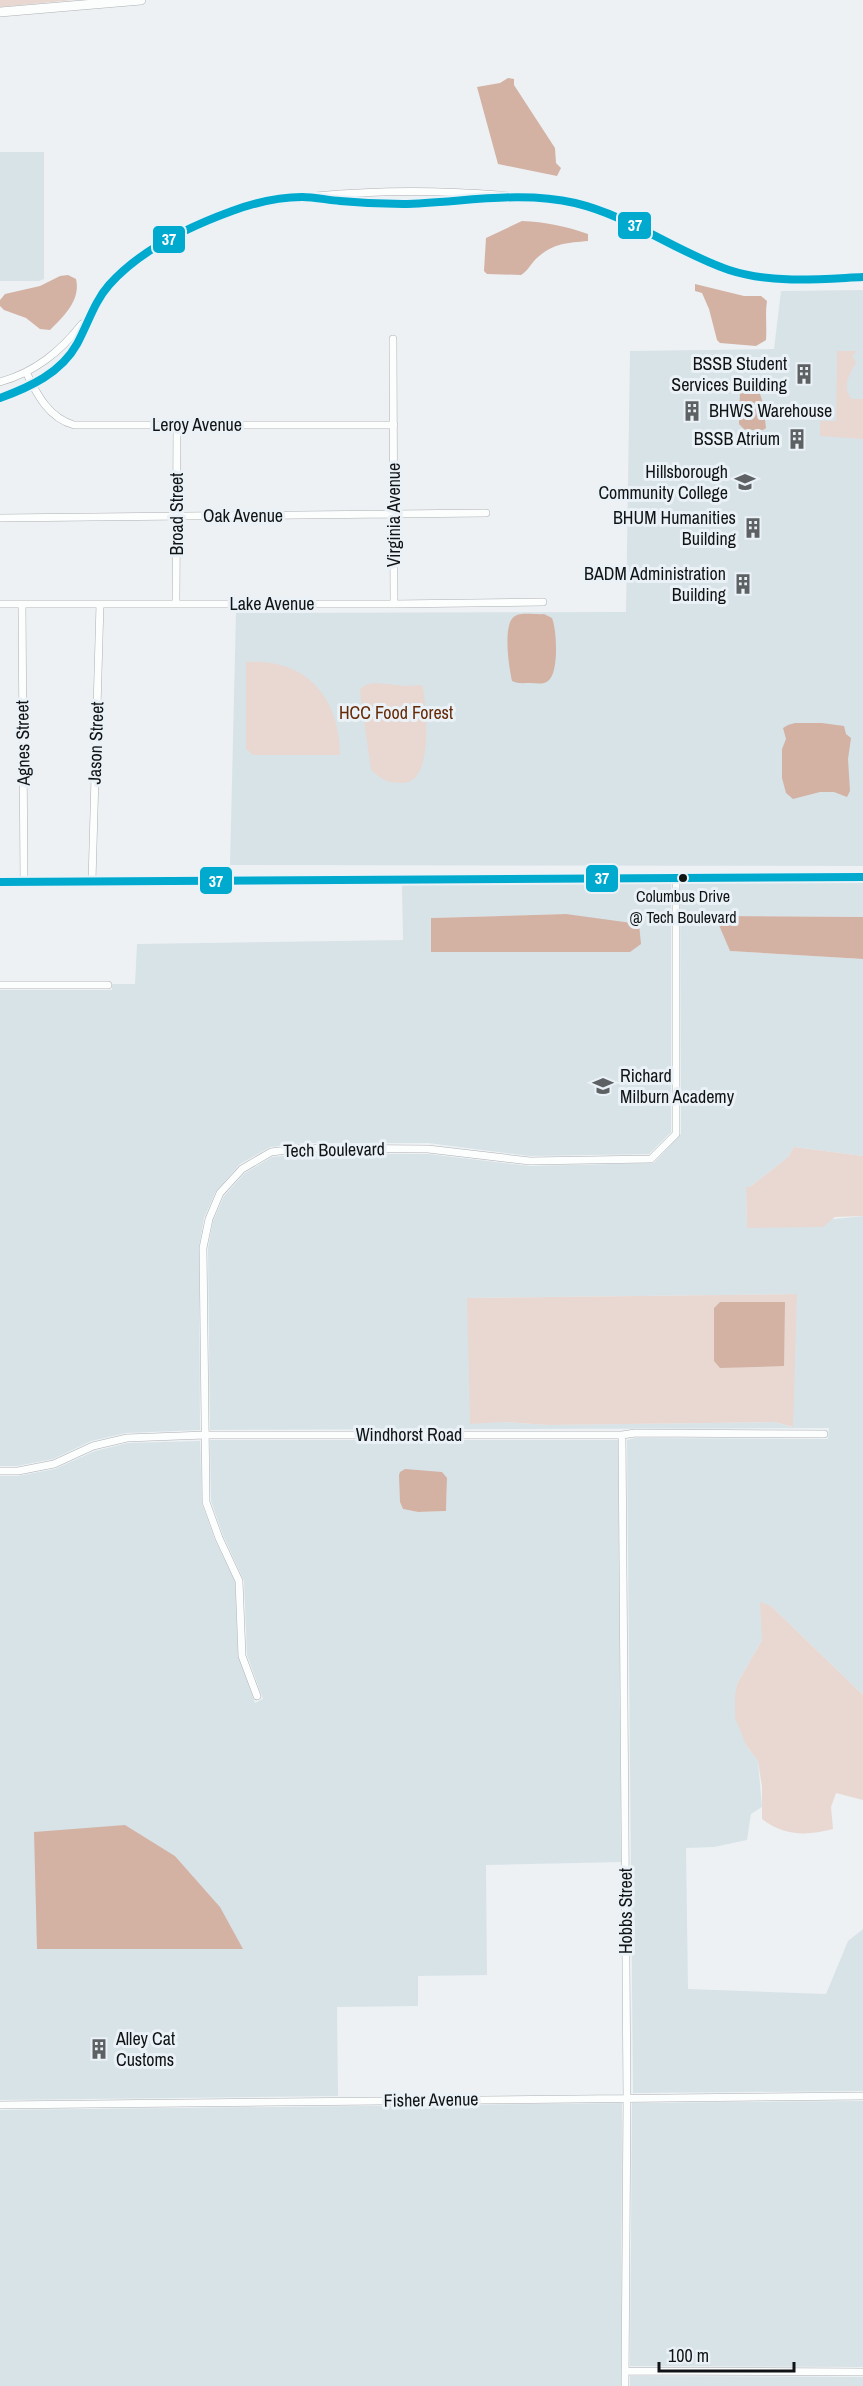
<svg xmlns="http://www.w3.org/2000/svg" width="863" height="2386" viewBox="0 0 863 2386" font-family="'Archivo Narrow',sans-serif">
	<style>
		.built { fill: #d8e3e8; fill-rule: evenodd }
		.green { fill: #e8d8d1 }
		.water { fill: #d3b2a4 }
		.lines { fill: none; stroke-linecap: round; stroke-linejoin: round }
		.street-casing { stroke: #aeb1b3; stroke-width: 8 }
		.secondary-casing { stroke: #aeb1b3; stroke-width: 10 }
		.street { stroke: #fcfdfd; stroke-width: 7 }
		.secondary { stroke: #fcfdfd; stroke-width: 9 }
		.bus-1-casing { stroke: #eaf2f7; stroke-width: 12 }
		.bus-1 { stroke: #00a9ce; stroke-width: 8 }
		.bus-dot { fill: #111416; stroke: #eaf2f7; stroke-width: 2 }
		.labels { text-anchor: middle; stroke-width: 6; stroke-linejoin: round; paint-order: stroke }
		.bus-label { font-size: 16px; fill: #111416; stroke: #eaf2f7 }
		.poi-label { font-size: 18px; fill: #111416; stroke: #eaf2f7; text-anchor: end }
		.street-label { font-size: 18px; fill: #111416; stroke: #eaf2f7 }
		.park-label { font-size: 18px; fill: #662906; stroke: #eaf2f7 }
		.line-badge { stroke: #eaf2f7; stroke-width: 2 }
		.badge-label { font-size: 16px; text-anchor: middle; font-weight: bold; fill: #fff }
	</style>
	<rect width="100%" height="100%" fill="#edf1f4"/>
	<path class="built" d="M0 152H44V279L39 281H0Z
		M863 290V866L230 865 236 613 626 612 630 351 774 349 781 291Z
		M863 882V917L716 916 730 951 863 959V1156L794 1147 788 1157 750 1187H746L747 1228 863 1216V1695L771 1606 762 1640 737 1684 746 1745 758 1761 762 1807 751 1814 747 1840 714 1847 686 1848 688 1989 826 1994 848 1941 863 1929V2091L633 2093 627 1440 635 1438 828 1439 829 1428 210 1430 208 1248 213 1221 224 1196 245 1173 272 1157 304 1154H428L530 1166 654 1163 681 1134 680 883ZM796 1294 792 1427 774 1422 548 1425 503 1422 468 1298Z
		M671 883V1132L649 1154 530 1156 428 1143H304L270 1147 240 1164 216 1191 204 1218 199 1247 200 1430 126 1433 91 1441 53 1459 17 1466H0V990H112V984H135L137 944 403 940 402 885ZM566 914 431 952V918Z
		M210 1440H618L621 1862 486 1865 487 1975 418 1976V2006L337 2007 338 2096 0 2100V1476H18L55 1469 95 1451 128 1443 200 1441 202 1504 215 1540 235 1582 238 1656 255 1703 263 1699 247 1655 244 1581 223 1535 211 1501ZM447 1478 446 1511 418 1512 403 1509 400 1502ZM124 1825 175 1856 220 1907Z
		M863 2101V2367L630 2366 632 2103Z
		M622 2103 621 2386H0V2110Z
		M630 2376 863 2377V2386H630Z"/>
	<path class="green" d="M0 0H74L0 7Z
		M837 351H857L852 356 856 362C850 374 841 387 852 399H863V439L820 436V421H836Z
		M246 662C307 658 340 698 340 755H253L246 749Z
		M376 683 406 686 421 685 423 687C426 708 435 785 401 783 396 782 390 783 387 781 381 779 376 774 371 770L360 693 361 688 368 684Z
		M794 1147 863 1156V1216L835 1217 823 1227 747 1228 746 1187H750L788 1157Z
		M797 1294 793 1427 774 1422 548 1425 503 1422 470 1424 467 1298Z
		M760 1602 771 1606 863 1695V1800L836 1793 831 1807 833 1829C807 1836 783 1836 762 1819V1787L758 1761 746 1745 735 1718V1696L737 1684 762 1640Z"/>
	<path class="water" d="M508 78 514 79V85L555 148 556 163 561 168 557 176 498 164 477 87 500 83Z
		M522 221C545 222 566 226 588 234V241C567 243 554 243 538 257 531 263 528 271 521 275L487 274 484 271 486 238Z
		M68 275 76 279C81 300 64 316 50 330L40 329 26 318 4 310 0 306V300L5 294 40 286 60 276Z
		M695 284 744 296H761L767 301C765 314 767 326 766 340L756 346 720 343 717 340 709 309 702 293 695 291Z
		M752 382 757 385 763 403 766 428 763 430H745L739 424 740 389 746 383Z
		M544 614 552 618C557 630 559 674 548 681 543 685 536 683 530 683 523 683 518 684 512 681 509 668 502 623 515 616 522 612 536 615 544 614Z
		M795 723H822L844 726 846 734 851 738 848 759 850 791 847 797 834 792H820L793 799 786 793 782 778V749L786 739 783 728 788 725Z
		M566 914 639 924 641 944 630 952H431V918Z
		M715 916 863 917V959L730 951Z
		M720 1302H785L784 1366 720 1368 714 1361V1308Z
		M405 1469 442 1472 447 1478 446 1511 418 1512 403 1509 400 1502 399 1475 400 1472Z
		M125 1825 175 1856 220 1907 243 1949H37L34 1832Z"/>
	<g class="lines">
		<g class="street-casing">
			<path id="street" d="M319 199C378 205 437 204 496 199
				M393 339 394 604
				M26 372C37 395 49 418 74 425H394
				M0 382C35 372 60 352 82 324
				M0 398C29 388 61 373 77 344 87 324 94 302 109 285 136 255 185 229 222 215 252 203 285 199 316 196 378 190 437 190 499 195 535 198 568 201 603 211 647 225 685 255 729 270 771 284 820 278 863 277
				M0 518 486 513
				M176 603 177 425
				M0 604H394L543 602
				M22 604 24 882
				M92 881 100 604
				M0 882 863 877
				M0 985H108
				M622 1435 627 2098 625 2386
				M0 1471H18L54 1464 93 1446 127 1438 205 1435H622L635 1433 824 1434
				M257 1696 242 1656 239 1581 219 1538 206 1502 203 1248 209 1219 220 1193 242 1169 271 1152 304 1148 428 1149 530 1161 651 1159 676 1134V878
				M0 2105 863 2096
				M625 2371 863 2372"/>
		</g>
		<g class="secondary-casing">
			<path id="secondary" d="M0 12 141 0"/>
		</g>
		<use href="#street" class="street"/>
		<use href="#secondary" class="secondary"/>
		<g class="bus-1-casing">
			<path id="bus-1" d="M0 398C30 387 61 373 77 344 88 324 94 302 109 285 140 250 188 227 232 211 254 203 278 197 302 197 315 197 327 200 340 201 361 203 382 204 403 204 459 203 519 190 575 203 630 216 676 252 729 270 772 284 819 279 863 277
				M0 882 863 877"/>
		</g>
		<use href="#bus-1" class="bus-1"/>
	</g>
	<defs>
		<g id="building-bare" transform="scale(1.62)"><path d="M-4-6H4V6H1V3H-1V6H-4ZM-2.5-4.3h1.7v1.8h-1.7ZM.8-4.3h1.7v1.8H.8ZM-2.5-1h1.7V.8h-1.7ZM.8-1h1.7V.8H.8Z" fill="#5e6164" stroke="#eaf2f7" stroke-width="2.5" paint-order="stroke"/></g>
		<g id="university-bare" transform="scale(1.62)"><path d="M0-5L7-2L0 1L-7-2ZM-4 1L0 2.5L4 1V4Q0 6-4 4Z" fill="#5e6164" stroke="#eaf2f7" stroke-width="2.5" paint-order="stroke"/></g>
		<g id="school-bare" transform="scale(1.62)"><path d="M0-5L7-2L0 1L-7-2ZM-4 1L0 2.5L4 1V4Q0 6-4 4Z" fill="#5e6164" stroke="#eaf2f7" stroke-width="2.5" paint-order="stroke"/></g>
	</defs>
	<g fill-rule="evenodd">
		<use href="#building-bare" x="804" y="374"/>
		<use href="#building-bare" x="692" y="411"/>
		<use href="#building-bare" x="797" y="439"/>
		<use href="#university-bare" x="745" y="482"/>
		<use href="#building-bare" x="753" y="528"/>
		<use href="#building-bare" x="743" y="584"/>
		<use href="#school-bare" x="603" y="1086"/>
		<use href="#building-bare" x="99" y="2049"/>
	</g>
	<circle class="bus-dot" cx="683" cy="878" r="5"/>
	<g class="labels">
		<g class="bus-label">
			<text x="683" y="902">Columbus Drive<tspan x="683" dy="21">@ Tech Boulevard</tspan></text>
		</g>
		<g class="poi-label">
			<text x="787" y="370">BSSB Student<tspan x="787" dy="21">Services Building</tspan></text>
			<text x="709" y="417" text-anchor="start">BHWS Warehouse</text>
			<text x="780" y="445">BSSB Atrium</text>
			<text x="728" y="478">Hillsborough<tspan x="728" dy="21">Community College</tspan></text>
			<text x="736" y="524">BHUM Humanities<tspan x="736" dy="21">Building</tspan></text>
			<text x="726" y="580">BADM Administration<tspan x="726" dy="21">Building</tspan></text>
			<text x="620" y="1082" text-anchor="start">Richard<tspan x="620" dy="21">Milburn Academy</tspan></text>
			<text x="116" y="2045" text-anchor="start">Alley Cat<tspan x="116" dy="21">Customs</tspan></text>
		</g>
		<g class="street-label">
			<text x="197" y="431">Leroy Avenue</text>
			<text transform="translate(177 514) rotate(-90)" y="6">Broad Street</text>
			<text transform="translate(394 515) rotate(-90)" y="6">Virginia Avenue</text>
			<text x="243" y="522">Oak Avenue</text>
			<text x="272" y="610">Lake Avenue</text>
			<text transform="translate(23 743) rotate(-91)" y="6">Agnes Street</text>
			<text transform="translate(96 743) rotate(-88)" y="6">Jason Street</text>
			<text transform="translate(334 1150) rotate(-1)" y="6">Tech Boulevard</text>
			<text x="409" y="1441">Windhorst Road</text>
			<text transform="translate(626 1911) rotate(-90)" y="6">Hobbs Street</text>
			<text transform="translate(431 2100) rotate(-1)" y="6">Fisher Avenue</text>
		</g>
		<g class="park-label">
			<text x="396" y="719">HCC Food Forest</text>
		</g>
	</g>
	<g class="line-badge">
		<rect x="617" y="211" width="35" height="29" rx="6" fill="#00a9ce"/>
		<rect x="152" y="225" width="34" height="29" rx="6" fill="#00a9ce"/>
		<rect x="585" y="864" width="34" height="29" rx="6" fill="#00a9ce"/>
		<rect x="199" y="866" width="34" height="29" rx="6" fill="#00a9ce"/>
	</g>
	<g class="badge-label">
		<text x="635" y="231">37</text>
		<text x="169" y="245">37</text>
		<text x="602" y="884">37</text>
		<text x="216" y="887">37</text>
	</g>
	<path d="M659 2362v9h135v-9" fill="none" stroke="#111416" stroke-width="3"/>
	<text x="668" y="2362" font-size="18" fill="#111416" stroke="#eaf2f7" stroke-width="4.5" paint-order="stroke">100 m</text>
</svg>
